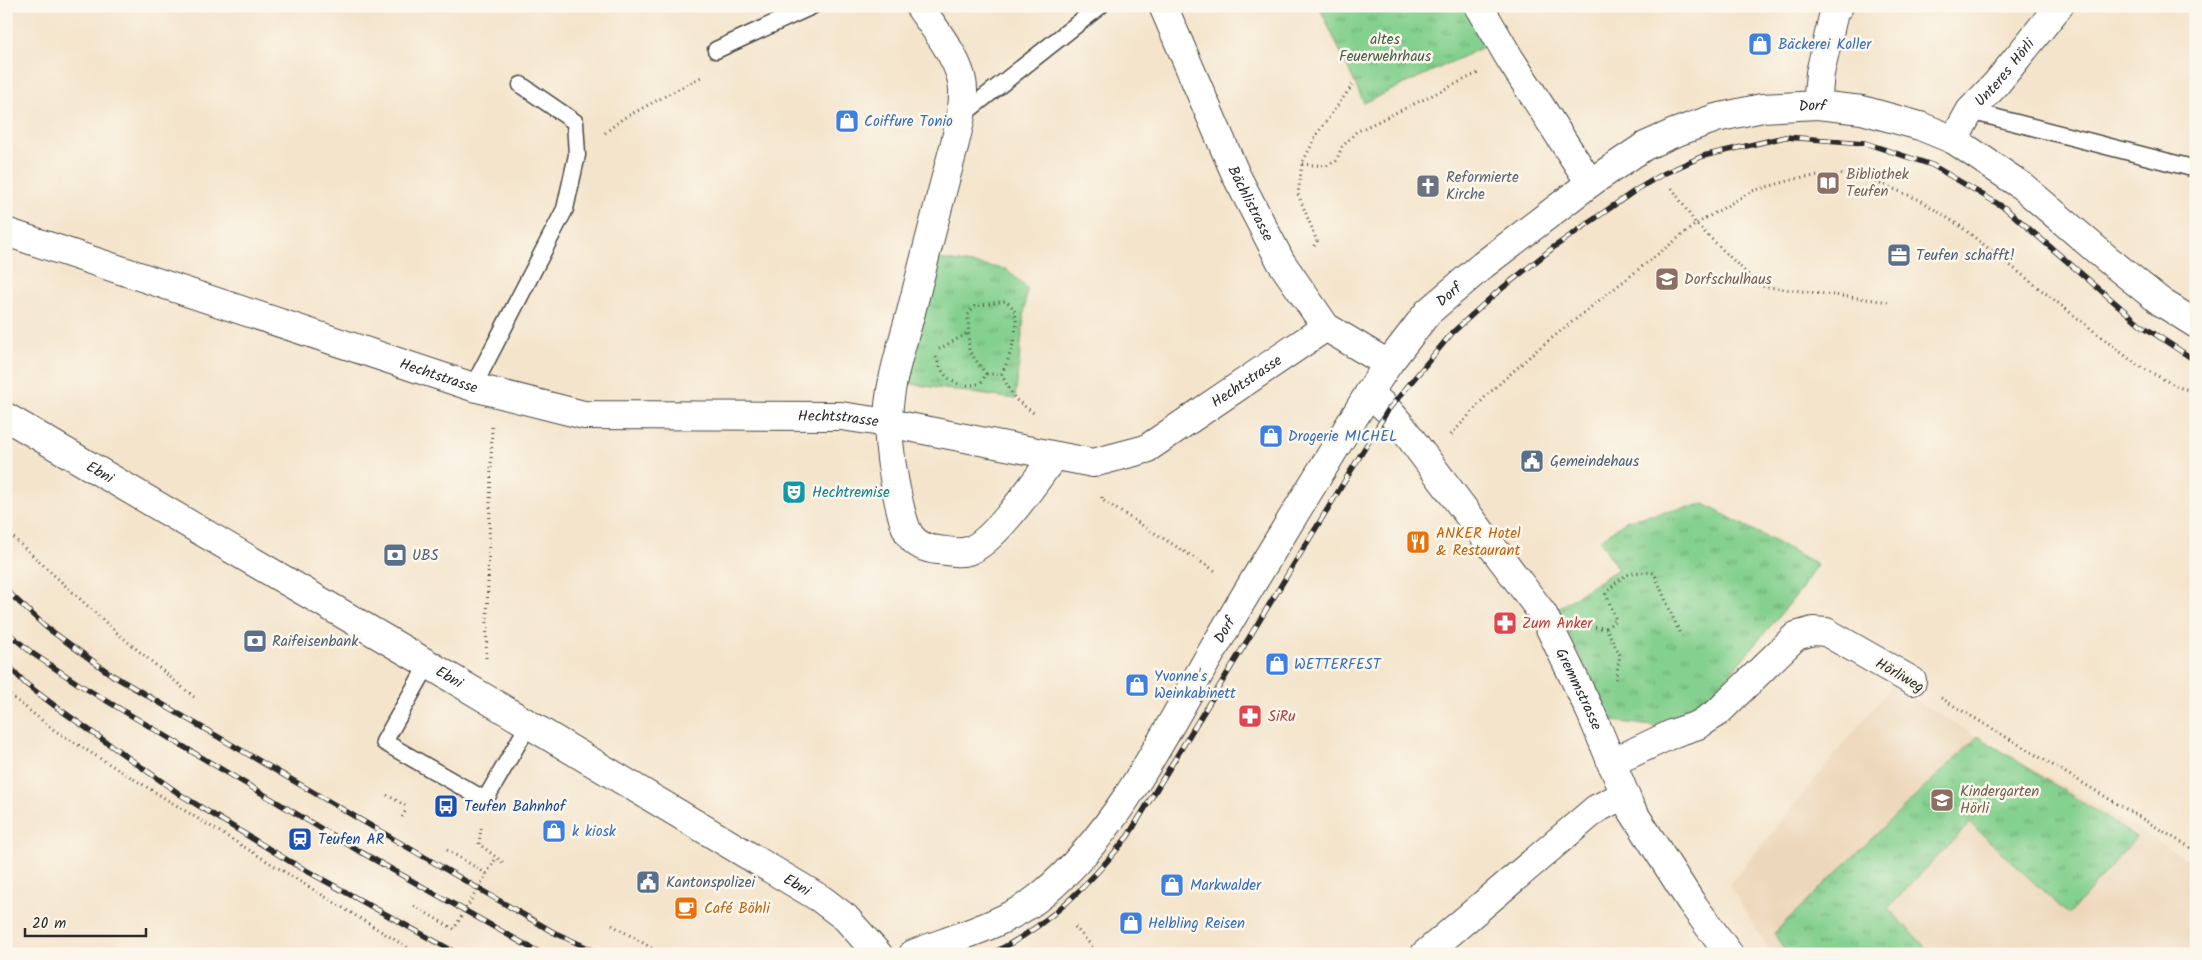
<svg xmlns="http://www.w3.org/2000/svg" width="2202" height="960" viewBox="0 0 2202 960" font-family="Kalam,sans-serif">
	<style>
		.built { fill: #edd7ba }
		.park { fill: url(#park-tufts); stroke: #587e5c }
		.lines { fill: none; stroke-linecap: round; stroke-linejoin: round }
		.lane-casing { stroke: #494743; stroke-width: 19 }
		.street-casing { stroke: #494743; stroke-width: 30 }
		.secondary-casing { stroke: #494743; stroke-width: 30 }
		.path { stroke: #494743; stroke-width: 3; stroke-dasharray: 1 4; stroke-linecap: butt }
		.lane { stroke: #fff; stroke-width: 16 }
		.street { stroke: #fff; stroke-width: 28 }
		.secondary { stroke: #fff; stroke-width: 28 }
		.rail-casing { stroke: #2b2b2b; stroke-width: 5.5 }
		.rail { stroke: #fbf7ec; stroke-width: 4; stroke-dasharray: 11; stroke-linecap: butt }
		.labels { text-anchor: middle; stroke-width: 5; stroke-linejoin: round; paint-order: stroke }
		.park-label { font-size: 15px; fill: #465d49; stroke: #fbf7ec }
		.shop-label { font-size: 15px; fill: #366cbe; stroke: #fbf7ec; text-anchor: start }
		.street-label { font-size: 15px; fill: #2b2b2b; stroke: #fbf7ec }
		.education-label { font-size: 15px; fill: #785e54; stroke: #fbf7ec; text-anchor: start }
		.worship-label { font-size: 15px; fill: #5b616d; stroke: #fbf7ec; text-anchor: start }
		.service-label { font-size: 15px; fill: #4e5e75; stroke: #fbf7ec; text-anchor: start }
		.culture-label { font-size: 15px; fill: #0d838f; stroke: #fbf7ec; text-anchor: start }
		.food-label { font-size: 15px; fill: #c56008; stroke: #fbf7ec; text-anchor: start }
		.health-label { font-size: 15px; fill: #be3a42; stroke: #fbf7ec; text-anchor: start }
		.transit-label { font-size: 15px; fill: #164399; stroke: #fbf7ec; text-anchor: start }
	</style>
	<defs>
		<pattern id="park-tufts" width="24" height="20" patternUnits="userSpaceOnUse" patternTransform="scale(1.25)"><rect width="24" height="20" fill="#84d08e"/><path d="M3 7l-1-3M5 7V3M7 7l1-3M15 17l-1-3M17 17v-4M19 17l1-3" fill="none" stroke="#6ca974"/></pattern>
	</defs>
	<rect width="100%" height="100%" fill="#fbf7ec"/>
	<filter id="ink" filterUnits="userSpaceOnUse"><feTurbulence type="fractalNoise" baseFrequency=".02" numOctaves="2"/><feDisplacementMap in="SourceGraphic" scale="10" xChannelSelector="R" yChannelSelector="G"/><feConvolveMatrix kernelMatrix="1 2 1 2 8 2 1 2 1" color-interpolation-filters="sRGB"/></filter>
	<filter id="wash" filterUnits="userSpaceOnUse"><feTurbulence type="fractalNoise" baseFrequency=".0096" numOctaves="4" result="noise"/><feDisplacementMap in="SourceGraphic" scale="20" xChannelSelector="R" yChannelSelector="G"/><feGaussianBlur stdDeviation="1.12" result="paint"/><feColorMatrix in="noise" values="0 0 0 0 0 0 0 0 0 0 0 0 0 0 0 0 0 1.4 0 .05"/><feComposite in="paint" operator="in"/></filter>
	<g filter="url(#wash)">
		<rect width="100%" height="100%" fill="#f4e4cb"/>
		<path class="built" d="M1891 686 2196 864V954H1772L1729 885Z"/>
		<path class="park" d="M1319 6H1469L1492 43 1364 103Z
			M939 259 1006 269 1027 288 1015 399 911 384V370Z
			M1704 504 1817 564 1800 591 1697 713 1653 726 1612 721 1557 609 1618 569 1600 540 1627 520Z
			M1978 736 2136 837 2069 915 1970 823 1888 908 1932 954H1787L1774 933Z"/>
	</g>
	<g filter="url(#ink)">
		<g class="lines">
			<g class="lane-casing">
				<path id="lane" d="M716 50 812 6
					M1970 111 2196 169
					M962 115 1100 6
					M473 387 565 209 577 155 575 122 521 85
					M428 664 384 742 485 800 529 724"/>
			</g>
			<g class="street-casing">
				<g id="street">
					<path d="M919 6C934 28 963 63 963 90 964 110 958 129 954 147 939 202 925 257 911 312 901 349 888 386 888 424 889 450 893 477 899 503 905 528 908 547 938 550 948 551 959 554 968 551 995 542 1037 479 1054 456"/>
					<path id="s1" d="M1163 6 1236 175 1281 262 1326 327 1388 364"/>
					<path d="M1479 6 1510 59 1590 183"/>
					<path d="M1817 105 1820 73 1834 12 1839 6"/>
					<path id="s2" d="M1954 140 1970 111 1996 84 2059 6"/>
					<path id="s3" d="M6 232 473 387 584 415 841 416 888 423 1093 463 1146 449 1326 327"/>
					<path id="s4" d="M1369 393 1388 410 1399 423 1543 614 1591 713 1631 809 1691 902 1729 954"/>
					<path d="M1611 763 1674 733 1698 725 1717 713 1796 636 1813 631 1826 632 1912 681"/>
					<path d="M1425 954 1596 809 1624 795"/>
				</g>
			</g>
			<g class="secondary-casing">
				<g id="secondary">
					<path id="s5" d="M6 417 428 664 821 899 846 918 878 954"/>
					<path id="s6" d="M913 954C954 938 1009 923 1043 894 1120 829 1164 734 1214 648 1264 562 1317 478 1369 393L1388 364 1428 312 1483 265 1590 183 1645 146 1674 133 1716 118 1762 108 1817 105 1862 110 1920 126 1954 140 2022 186 2106 258 2161 302 2196 324"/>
				</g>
			</g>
			<path class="path" d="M605 133 622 119 703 76
				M1302 164 1326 166 1336 161 1342 147 1356 132 1478 73
				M1672 188 1696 224 1760 286 1890 302
				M1314 246 1317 241 1298 194 1302 164 1317 134 1354 83
				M939 349 968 333
				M936 357C943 379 957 390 981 383L986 374H1001L1015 399 1035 414
				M986 374 969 351 968 315 975 306 1006 301C1009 304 1013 307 1014 310 1021 324 1009 362 1001 374
				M1451 435 1487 395 1538 349 1696 224 1752 191 1803 177 1842 175 1884 185 1920 200 1960 226 2137 365 2178 387 2196 392
				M1102 497V500L1217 572
				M6 531 116 632 194 697
				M1590 627 1606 628 1620 655 1615 682
				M1606 628 1616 620 1606 594C1621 575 1630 570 1654 573L1681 636
				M486 658 492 427
				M6 692 54 730 418 954
				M1941 698 2196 851
				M387 795 408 807
				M402 817 406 810
				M481 828 479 844 505 864
				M447 850 487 874
				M414 906 454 929 496 858
				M612 925 662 954
				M1075 927 1099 954
				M2044 954 2047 950 2053 954"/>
			<use href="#lane" class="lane"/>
			<use href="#street" class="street"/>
			<use href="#secondary" class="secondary"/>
			<g class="rail-casing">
				<path id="rail" d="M6 590 46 627 112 675 553 932 601 954
					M6 631 32 653 80 685 352 847 542 954
					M6 663 26 684 55 706 181 795 289 861 458 954
					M991 954C1047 927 1090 884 1128 836L1388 410 1452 333 1495 294 1554 247 1636 190 1663 174 1703 156 1785 137 1865 143 1932 165 2005 208 2141 325 2196 361"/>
			</g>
			<use href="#rail" class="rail"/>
		</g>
	</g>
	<defs>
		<g id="shop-square" transform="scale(1.25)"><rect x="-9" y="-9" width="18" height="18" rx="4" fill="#3f7fe0" stroke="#fbf7ec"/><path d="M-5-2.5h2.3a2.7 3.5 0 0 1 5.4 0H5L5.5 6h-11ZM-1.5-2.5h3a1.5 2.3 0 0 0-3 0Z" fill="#fff"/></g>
		<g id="library-square" transform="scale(1.25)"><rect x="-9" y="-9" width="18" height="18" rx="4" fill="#8d6e63" stroke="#fbf7ec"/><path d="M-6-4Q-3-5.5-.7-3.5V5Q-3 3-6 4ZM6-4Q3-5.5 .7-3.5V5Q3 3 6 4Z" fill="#fff"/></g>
		<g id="church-square" transform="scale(1.25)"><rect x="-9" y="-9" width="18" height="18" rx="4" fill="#6b7280" stroke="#fbf7ec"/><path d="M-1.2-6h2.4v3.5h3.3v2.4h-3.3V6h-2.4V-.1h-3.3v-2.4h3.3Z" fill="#fff"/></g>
		<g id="office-square" transform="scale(1.25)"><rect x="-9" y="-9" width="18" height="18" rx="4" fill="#5c6f8a" stroke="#fbf7ec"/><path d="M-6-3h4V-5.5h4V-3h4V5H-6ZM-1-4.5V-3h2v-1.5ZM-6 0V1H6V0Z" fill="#fff"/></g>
		<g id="school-square" transform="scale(1.25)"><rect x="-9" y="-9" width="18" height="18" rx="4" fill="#8d6e63" stroke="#fbf7ec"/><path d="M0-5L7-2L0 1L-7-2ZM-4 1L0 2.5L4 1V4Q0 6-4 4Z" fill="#fff"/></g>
		<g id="civic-square" transform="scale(1.25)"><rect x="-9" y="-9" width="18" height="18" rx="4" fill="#5c6f8a" stroke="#fbf7ec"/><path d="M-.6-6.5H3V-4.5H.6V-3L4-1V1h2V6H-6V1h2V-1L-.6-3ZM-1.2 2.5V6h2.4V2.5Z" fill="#fff"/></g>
		<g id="theatre-square" transform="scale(1.25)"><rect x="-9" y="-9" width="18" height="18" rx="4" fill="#0f9aa8" stroke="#fbf7ec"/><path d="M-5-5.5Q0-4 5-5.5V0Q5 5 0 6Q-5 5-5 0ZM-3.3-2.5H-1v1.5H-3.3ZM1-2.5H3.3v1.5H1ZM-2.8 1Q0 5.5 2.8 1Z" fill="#fff"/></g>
		<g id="restaurant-square" transform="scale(1.25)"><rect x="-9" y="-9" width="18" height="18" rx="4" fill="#e8710a" stroke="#fbf7ec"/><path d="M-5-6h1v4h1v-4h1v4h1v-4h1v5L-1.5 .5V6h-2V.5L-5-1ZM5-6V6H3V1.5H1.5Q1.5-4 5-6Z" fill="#fff"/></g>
		<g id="bank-square" transform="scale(1.25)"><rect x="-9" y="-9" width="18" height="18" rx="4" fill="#5c6f8a" stroke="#fbf7ec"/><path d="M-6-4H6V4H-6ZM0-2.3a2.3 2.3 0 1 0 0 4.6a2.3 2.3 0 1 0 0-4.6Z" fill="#fff"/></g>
		<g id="pharmacy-square" transform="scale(1.25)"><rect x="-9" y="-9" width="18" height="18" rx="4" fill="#e0444e" stroke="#fbf7ec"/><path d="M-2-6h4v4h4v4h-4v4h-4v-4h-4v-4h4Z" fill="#fff"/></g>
		<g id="bus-square" transform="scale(1.25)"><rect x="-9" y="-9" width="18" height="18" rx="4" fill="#1a4fb4" stroke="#fbf7ec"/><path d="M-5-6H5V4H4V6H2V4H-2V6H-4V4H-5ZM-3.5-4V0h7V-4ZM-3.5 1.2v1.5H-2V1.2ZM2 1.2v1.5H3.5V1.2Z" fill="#fff"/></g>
		<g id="station-square" transform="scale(1.25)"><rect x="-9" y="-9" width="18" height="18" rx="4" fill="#1a4fb4" stroke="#fbf7ec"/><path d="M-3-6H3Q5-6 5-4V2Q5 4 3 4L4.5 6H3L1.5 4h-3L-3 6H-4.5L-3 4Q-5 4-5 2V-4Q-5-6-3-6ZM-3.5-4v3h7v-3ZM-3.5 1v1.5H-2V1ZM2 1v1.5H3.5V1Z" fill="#fff"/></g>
		<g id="cafe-square" transform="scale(1.25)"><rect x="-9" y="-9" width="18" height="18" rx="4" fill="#e8710a" stroke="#fbf7ec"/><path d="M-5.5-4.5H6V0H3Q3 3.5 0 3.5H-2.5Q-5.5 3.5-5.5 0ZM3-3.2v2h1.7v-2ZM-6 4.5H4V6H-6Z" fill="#fff"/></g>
	</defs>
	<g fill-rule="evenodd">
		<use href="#shop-square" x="1760" y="44"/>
		<use href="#shop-square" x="847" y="121"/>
		<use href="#library-square" x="1828" y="183"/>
		<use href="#church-square" x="1428" y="186"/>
		<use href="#office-square" x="1899" y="255"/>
		<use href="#school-square" x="1667" y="279"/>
		<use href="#shop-square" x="1271" y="436"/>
		<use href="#civic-square" x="1532" y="461"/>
		<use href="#theatre-square" x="794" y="492"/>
		<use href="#restaurant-square" x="1418" y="542"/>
		<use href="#bank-square" x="395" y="555"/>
		<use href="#pharmacy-square" x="1505" y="623"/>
		<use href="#bank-square" x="255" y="641"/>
		<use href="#shop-square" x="1277" y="664"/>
		<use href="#shop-square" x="1137" y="685"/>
		<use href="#pharmacy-square" x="1250" y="716"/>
		<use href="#school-square" x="1942" y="800"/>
		<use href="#bus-square" x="446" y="806"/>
		<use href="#shop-square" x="554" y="831"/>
		<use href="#station-square" x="300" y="839"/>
		<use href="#civic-square" x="648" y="882"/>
		<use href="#shop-square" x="1172" y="885"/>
		<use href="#cafe-square" x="686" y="908"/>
		<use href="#shop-square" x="1131" y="923"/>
	</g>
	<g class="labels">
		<g class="park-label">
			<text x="1385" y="44">altes<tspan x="1385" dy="17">Feuerwehrhaus</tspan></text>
		</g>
		<g class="shop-label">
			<text x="1778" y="49">Bäckerei Koller</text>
			<text x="864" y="126">Coiffure Tonio</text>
			<text x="1288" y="441">Drogerie MICHEL</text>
			<text x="1294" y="669">WETTERFEST</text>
			<text x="1154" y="681">Yvonne's<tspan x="1154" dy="17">Weinkabinett</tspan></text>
			<text x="572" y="836">k kiosk</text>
			<text x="1190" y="890">Markwalder</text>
			<text x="1148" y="928">Helbling Reisen</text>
		</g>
		<g class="street-label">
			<text dy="5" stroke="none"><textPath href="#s2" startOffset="85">Unteres Hörli</textPath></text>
			<text dy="5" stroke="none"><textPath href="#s6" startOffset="1291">Dorf</textPath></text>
			<text dy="5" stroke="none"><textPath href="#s1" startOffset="216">Bächlistrasse</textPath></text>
			<text dy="5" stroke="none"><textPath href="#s6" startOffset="871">Dorf</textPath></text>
			<text dy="5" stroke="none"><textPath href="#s3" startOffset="456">Hechtstrasse</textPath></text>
			<text dy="5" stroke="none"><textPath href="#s3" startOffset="1296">Hechtstrasse</textPath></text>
			<text dy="5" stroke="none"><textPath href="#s3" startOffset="861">Hechtstrasse</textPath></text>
			<text dy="5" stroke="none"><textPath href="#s5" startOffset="109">Ebni</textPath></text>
			<text dy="5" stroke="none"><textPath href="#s6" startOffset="466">Dorf</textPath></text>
			<text transform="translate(1900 675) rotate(30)" y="5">Hörliweg</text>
			<text dy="5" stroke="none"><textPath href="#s5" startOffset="514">Ebni</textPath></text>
			<text dy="5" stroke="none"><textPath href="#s4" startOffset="365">Gremmstrasse</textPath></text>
			<text dy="5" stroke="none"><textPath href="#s5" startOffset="919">Ebni</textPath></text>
		</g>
		<g class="education-label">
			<text x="1846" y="179">Bibliothek<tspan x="1846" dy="17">Teufen</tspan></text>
			<text x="1684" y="284">Dorfschulhaus</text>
			<text x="1960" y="796">Kindergarten<tspan x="1960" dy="17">Hörli</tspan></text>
		</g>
		<g class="worship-label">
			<text x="1446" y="182">Reformierte<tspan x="1446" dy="17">Kirche</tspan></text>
		</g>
		<g class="service-label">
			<text x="1916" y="260">Teufen schafft!</text>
			<text x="1550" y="466">Gemeindehaus</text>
			<text x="412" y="560">UBS</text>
			<text x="272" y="646">Raifeisenbank</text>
			<text x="666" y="887">Kantonspolizei</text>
		</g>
		<g class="culture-label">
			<text x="812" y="497">Hechtremise</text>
		</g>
		<g class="food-label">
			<text x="1436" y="538">ANKER Hotel<tspan x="1436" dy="17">&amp; Restaurant</tspan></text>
			<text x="704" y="913">Café Böhli</text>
		</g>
		<g class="health-label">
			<text x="1522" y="628">Zum Anker</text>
			<text x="1268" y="721">SiRu</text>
		</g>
		<g class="transit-label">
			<text x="464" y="811">Teufen Bahnhof</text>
			<text x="318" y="844">Teufen AR</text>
		</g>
	</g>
	<rect width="2202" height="960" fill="none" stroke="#fbf7ec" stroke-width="25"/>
	<path d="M25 928v8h121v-8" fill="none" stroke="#2b2b2b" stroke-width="2.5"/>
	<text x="32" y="928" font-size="15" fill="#2b2b2b" stroke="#fbf7ec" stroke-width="4" paint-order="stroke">20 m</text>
</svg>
